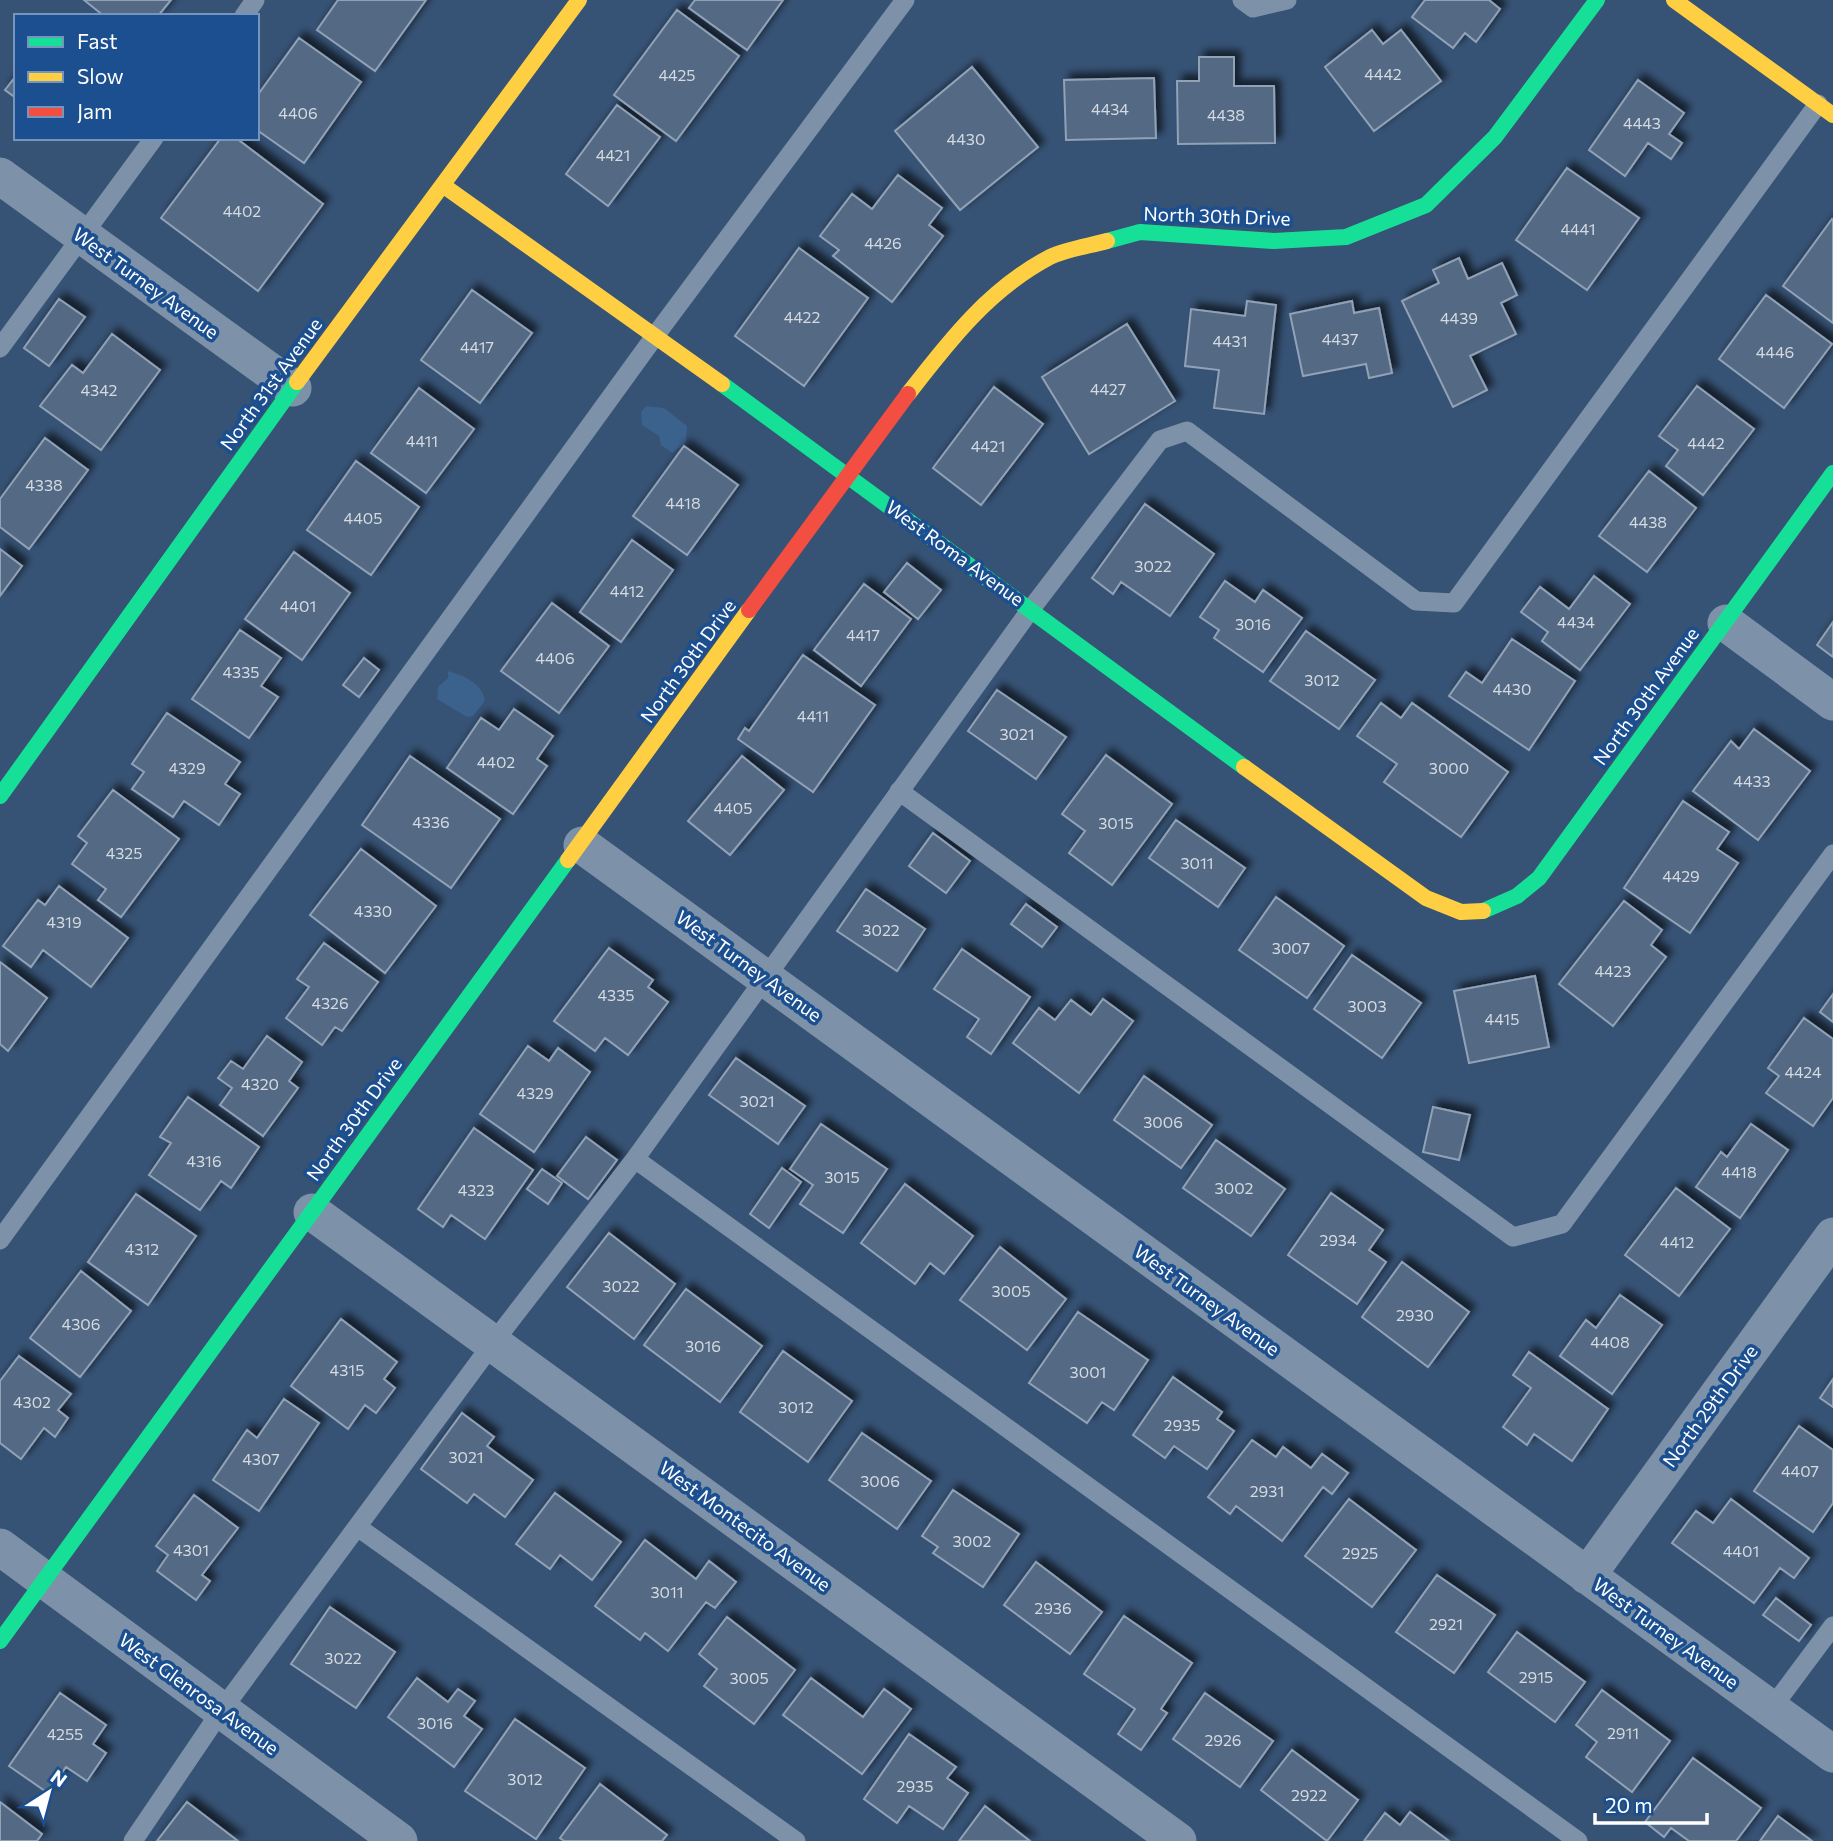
<svg xmlns="http://www.w3.org/2000/svg" width="1833" height="1841" viewBox="0 0 1833 1841" font-family="Commissioner,sans-serif">
	<style>
		.water { fill: #3b618d }
		.building { fill: #526984; stroke: #92a2b6; stroke-width: 2; filter: url(#shadow) }
		.lines { fill: none; stroke-linecap: round; stroke-linejoin: round }
		.lane { stroke: #7d92a8; stroke-width: 19 }
		.street { stroke: #7d92a8; stroke-width: 37 }
		.fast { stroke: #16e098; stroke-width: 16 }
		.slow { stroke: #ffcf43; stroke-width: 16 }
		.jam { stroke: #f24e42; stroke-width: 16 }
		.labels { text-anchor: middle; stroke-width: 7; stroke-linejoin: round; paint-order: stroke }
		.number-label { font-size: 16px; fill: #d4dae0 }
		.street-label { font-size: 19px; fill: #fff; stroke: #1b4f8f }
	</style>
	<defs>
		<filter id="shadow"><feDropShadow dx="6" dy="-6" stdDeviation="3.5" flood-color="#0009"/></filter>
	</defs>
	<rect width="100%" height="100%" fill="#365274"/>
	<path class="water" d="M646 406 664 408 687 426 686 442 672 453 661 445 659 436 642 425 641 412Z
		M448 671C462 675 483 683 485 701L473 716 467 717 437 699 438 687 448 678Z"/>
	<path class="building" d="M84 0H171L158 16H104Z
		M338 0H426L375 71 317 30Z
		M695 0H783L747 50 689 8Z
		M1425 0H1489L1500 9 1476 42 1465 33 1453 48 1412 17Z
		M677 10 739 56 676 141 614 95Z
		M1372 30 1383 44 1401 30 1441 81 1374 131 1325 67Z
		M299 38 361 82 304 163 257 130V96Z
		M1199 57H1234V86H1274L1275 143 1178 144 1177 81H1199Z
		M972 67 1038 147 960 210 895 131Z
		M16 76V98L5 90Z
		M1154 78 1156 138 1066 140 1064 80Z
		M1638 80 1684 113 1669 134 1682 143 1671 159 1648 143 1625 176 1589 150Z
		M617 105 660 137 608 206 566 174Z
		M221 138H236L323 204 258 291 161 218Z
		M1567 168 1639 218 1587 290 1516 240Z
		M898 175 942 208 929 225 943 236 892 302 833 256 839 250 820 236 852 194 872 209Z
		M1832 219 1833 220V323L1783 286Z
		M799 248 868 298 804 386 735 336Z
		M1459 258 1468 279 1502 263 1517 295 1501 303 1516 334 1470 356 1487 390 1453 407 1402 301 1439 283 1433 270Z
		M472 290 532 333 480 403 421 360Z
		M1766 295 1832 344 1784 408 1719 359Z
		M59 299 85 317 49 366 24 348Z
		M1247 301 1276 305 1264 414 1214 408 1219 370 1185 366 1191 309 1245 316Z
		M1352 301 1354 313 1379 308 1392 373 1369 378 1366 364 1303 376 1290 314Z
		M1127 324 1175 401 1089 454 1042 377Z
		M112 334 160 370 101 450 40 406 72 365 83 373Z
		M1697 386 1754 429 1703 495 1666 466 1678 450 1659 436Z
		M994 387 1043 424 981 505 933 468Z
		M419 388 474 429 426 493 371 453Z
		M45 438 88 470 29 549 0 527V499Z
		M684 446 738 485 687 555 633 516Z
		M356 461 419 507 371 575 307 530Z
		M1649 471 1696 508 1647 572 1599 536Z
		M1145 504 1214 554 1170 616 1121 582 1113 594 1092 578Z
		M632 540 673 570 621 642 580 612Z
		M0 549 22 566 0 596Z
		M294 552 350 593 302 660 245 619Z
		M907 563 941 590 918 619 884 592Z
		M1594 576 1630 604 1580 670 1542 641 1548 632 1521 612 1540 587 1569 609Z
		M1225 581 1255 602 1263 590 1302 618 1263 672 1214 638 1219 630 1200 617Z
		M864 584 911 619 861 686 814 650Z
		M552 603 609 646 559 713 501 671Z
		M1833 622V657L1817 645Z
		M240 630 281 658 261 686 278 697 249 738 192 699Z
		M1306 631 1375 680 1339 729 1270 681Z
		M1512 639 1575 681 1529 750 1449 696 1466 672 1482 683Z
		M803 655 875 705 813 792 738 739 745 728 749 731Z
		M364 658 379 670 359 697 343 685Z
		M997 690 1066 737 1036 779 968 731Z
		M1381 703 1401 718 1412 703 1508 772 1461 837 1384 782 1397 764 1357 736Z
		M514 709 553 736 537 759 547 766 513 814 447 768 481 718 499 730Z
		M167 713 240 762 225 784 240 794 219 825 184 801 173 817 132 789 144 772 132 764Z
		M1754 729 1810 771 1758 840 1693 791 1731 741 1739 749Z
		M1106 755 1172 804 1112 885 1069 853 1085 831 1062 814Z
		M410 756 500 819 451 888 362 825Z
		M742 756 784 790 730 855 688 821Z
		M113 790 179 839 121 917 98 900 106 889 72 864 87 843 78 836Z
		M1683 801 1729 832 1717 849 1738 863 1690 933 1624 888Z
		M1176 820 1245 868 1218 907 1149 858Z
		M933 833 970 861 946 893 909 866Z
		M361 849 436 906 385 973 310 915Z
		M59 886 128 938 91 987 43 950 31 967 3 946 38 900 45 905Z
		M866 889 925 929 897 971 837 931Z
		M1276 897 1344 946 1307 998 1239 950Z
		M1624 901 1662 930 1651 945 1666 957 1613 1026 1559 984Z
		M1026 904 1057 927 1042 947 1011 924Z
		M324 943 378 982 342 1031 335 1027 322 1045 286 1018 309 987 297 979Z
		M609 948 653 980 648 987 668 1002 628 1055 605 1038 595 1051 554 1021Z
		M962 949 1030 997 991 1054 967 1037 979 1019 934 989Z
		M1352 955 1421 1003 1382 1058 1314 1009Z
		M0 962 47 998 8 1051 0 1044Z
		M1535 976 1549 1047 1469 1063 1454 991Z
		M1833 994V1022L1820 1012Z
		M1103 999 1133 1021 1079 1093 1013 1043 1039 1008 1055 1020 1071 1000 1091 1015Z
		M1804 1018 1833 1039V1098L1813 1126 1766 1093 1779 1076 1768 1068Z
		M267 1036 302 1062 289 1081 298 1088 263 1136 220 1105 232 1088 218 1078 231 1061 243 1069Z
		M528 1046 549 1061 558 1048 590 1072 534 1152 480 1114Z
		M736 1058 805 1106 778 1144 709 1095Z
		M1144 1076 1212 1125 1181 1168 1114 1120Z
		M188 1097 259 1147 231 1188 221 1181 200 1210 149 1175 171 1143 160 1137Z
		M1433 1107 1470 1115 1459 1160 1423 1152Z
		M821 1124 887 1169 843 1233 800 1204 813 1185 790 1169Z
		M1751 1124 1788 1150 1740 1218 1696 1187 1721 1152 1727 1157Z
		M474 1128 533 1170 485 1239 451 1215 443 1227 418 1209Z
		M586 1137 617 1160 588 1199 557 1176Z
		M1216 1140 1285 1189 1251 1236 1183 1188Z
		M782 1168 801 1182 769 1228 750 1214Z
		M542 1169 562 1183 548 1204 527 1189Z
		M905 1184 973 1236 944 1274 930 1263 915 1284 861 1243Z
		M1676 1188 1730 1229 1679 1296 1625 1255Z
		M1331 1193 1383 1230 1369 1250 1386 1262 1357 1304 1288 1255Z
		M136 1194 196 1236 148 1305 88 1262Z
		M609 1233 675 1284 634 1339 567 1287Z
		M1000 1247 1066 1299 1027 1350 960 1300Z
		M1402 1262 1469 1312 1428 1367 1362 1317Z
		M81 1271 131 1311 80 1377 30 1338Z
		M686 1289 762 1346 720 1402 644 1345Z
		M1620 1295 1662 1325 1612 1394 1560 1356 1586 1320 1596 1328Z
		M1078 1312 1148 1360 1114 1410 1102 1402 1087 1423 1029 1383Z
		M341 1319 397 1362 384 1379 395 1388 376 1413 365 1405 348 1429 291 1386Z
		M783 1351 852 1401 808 1462 740 1412Z
		M1529 1352 1608 1409 1572 1461 1534 1434 1527 1445 1503 1427 1531 1388 1513 1375Z
		M19 1356 71 1394 58 1410 68 1418 55 1437 44 1428 21 1459 0 1443V1381Z
		M1173 1377 1222 1412 1217 1419 1234 1431 1207 1469 1174 1446 1165 1458 1133 1435Z
		M1833 1379V1407L1820 1398Z
		M284 1399 319 1423 259 1511 213 1480 247 1430 257 1438Z
		M462 1413 494 1437 487 1446 533 1480 505 1517 474 1494 467 1503 421 1469Z
		M1799 1426 1833 1450V1503L1813 1532 1754 1491Z
		M862 1433 931 1481 897 1529 829 1480Z
		M1252 1440 1276 1457 1283 1447 1311 1468 1322 1454 1348 1473 1332 1494 1323 1487 1282 1541 1236 1506 1230 1514 1208 1497Z
		M953 1490 1019 1534 983 1587 933 1553 938 1547 922 1536Z
		M555 1493 621 1542 592 1580 560 1555 550 1569 516 1544Z
		M194 1495 238 1528 202 1575 210 1581 196 1600 157 1571 168 1555 156 1546Z
		M1349 1499 1416 1550 1372 1607 1305 1556Z
		M1731 1499 1809 1558 1794 1578 1780 1568 1754 1603 1672 1543 1696 1511 1713 1523Z
		M645 1540 696 1579 709 1561 736 1582 715 1608 706 1602 668 1651 645 1633 640 1640 595 1606Z
		M1036 1562 1102 1612 1070 1654 1004 1605Z
		M1437 1575 1495 1615 1454 1673 1396 1632Z
		M1776 1598 1811 1625 1799 1641 1763 1615Z
		M330 1607 395 1652 356 1708 291 1664Z
		M1124 1616 1192 1663 1161 1709 1167 1713 1141 1750 1118 1734 1135 1709 1084 1674Z
		M727 1617 795 1670 754 1724 704 1686 717 1669 699 1654Z
		M1517 1632 1585 1682 1555 1722 1488 1672Z
		M417 1678 448 1702 458 1689 475 1701 464 1716 482 1729 454 1767 388 1717Z
		M811 1678 863 1717 884 1689 911 1709 862 1774 783 1715Z
		M1602 1690 1670 1741 1632 1792 1586 1757 1597 1742 1576 1725Z
		M60 1693 106 1725 93 1744 106 1753 87 1781 66 1767 48 1793 9 1766Z
		M1205 1693 1273 1741 1240 1787 1173 1739Z
		M515 1719 585 1768 536 1839 465 1791Z
		M909 1734 956 1767 947 1778 968 1793 943 1829 909 1806 897 1823 864 1799Z
		M1292 1750 1358 1800 1327 1841 1261 1790Z
		M1693 1758 1761 1808 1736 1841H1689L1671 1828 1664 1837 1645 1822Z
		M600 1784 667 1835 662 1841H564L560 1838Z
		M0 1802 42 1834 37 1841H0Z
		M187 1802 238 1841H157Z
		M985 1806 1030 1841H959Z
		M1410 1812 1449 1841H1364L1385 1813 1400 1825Z
		M1778 1816 1812 1841H1760Z"/>
	<g class="lines">
		<path class="lane" d="M1242 0 1253 8 1287 0
			M244 16 255 0
			M0 348 154 138
			M899 791 1513 1237 1562 1224 1833 854
			M635 1159 1578 1841
			M0 1240 655 336 905 0
			M359 1528 796 1841
			M1771 1709 1833 1626
			M133 1841 221 1711 493 1343 635 1159 1031 609 1160 440 1187 431 1416 601 1454 603 1818 104"/>
		<path class="street" d="M0 176 293 388
			M1726 623 1833 702
			M582 845 1833 1754
			M312 1212 1178 1841
			M0 1547 399 1841
			M1587 1576 1833 1236"/>
		<path class="fast" d="M1107 241 1140 232 1274 241 1346 237 1426 205 1495 137 1597 0
			M722 384 1244 767
			M0 796 297 382
			M1483 911 1517 896 1539 878 1833 473
			M0 1641 568 860"/>
		<path class="slow" d="M1674 0 1833 115
			M444 186 722 384
			M297 382 579 0
			M908 394C949 341 989 289 1050 257 1066 249 1089 246 1107 241
			M1244 767 1426 898 1461 912 1483 911
			M568 860 749 610"/>
		<path class="jam" d="M749 610 908 394"/>
	</g>
	<g class="labels">
		<g class="number-label">
			<text x="1383" y="80">4442</text>
			<text x="677" y="81">4425</text>
			<text x="1110" y="115">4434</text>
			<text x="298" y="119">4406</text>
			<text x="1226" y="121">4438</text>
			<text x="1642" y="129">4443</text>
			<text x="966" y="145">4430</text>
			<text x="613" y="161">4421</text>
			<text x="242" y="217">4402</text>
			<text x="1578" y="235">4441</text>
			<text x="883" y="249">4426</text>
			<text x="802" y="323">4422</text>
			<text x="1459" y="324">4439</text>
			<text x="1340" y="345">4437</text>
			<text x="1230" y="347">4431</text>
			<text x="477" y="353">4417</text>
			<text x="1775" y="358">4446</text>
			<text x="1108" y="395">4427</text>
			<text x="99" y="396">4342</text>
			<text x="422" y="447">4411</text>
			<text x="1706" y="449">4442</text>
			<text x="988" y="452">4421</text>
			<text x="44" y="491">4338</text>
			<text x="683" y="509">4418</text>
			<text x="363" y="524">4405</text>
			<text x="1648" y="528">4438</text>
			<text x="1153" y="572">3022</text>
			<text x="627" y="597">4412</text>
			<text x="298" y="612">4401</text>
			<text x="1576" y="628">4434</text>
			<text x="1253" y="630">3016</text>
			<text x="863" y="641">4417</text>
			<text x="555" y="664">4406</text>
			<text x="241" y="678">4335</text>
			<text x="1322" y="686">3012</text>
			<text x="1512" y="695">4430</text>
			<text x="813" y="722">4411</text>
			<text x="1017" y="740">3021</text>
			<text x="496" y="768">4402</text>
			<text x="187" y="774">4329</text>
			<text x="1449" y="774">3000</text>
			<text x="1752" y="787">4433</text>
			<text x="733" y="814">4405</text>
			<text x="431" y="828">4336</text>
			<text x="1116" y="829">3015</text>
			<text x="124" y="859">4325</text>
			<text x="1197" y="869">3011</text>
			<text x="1681" y="882">4429</text>
			<text x="373" y="917">4330</text>
			<text x="64" y="928">4319</text>
			<text x="881" y="936">3022</text>
			<text x="1291" y="954">3007</text>
			<text x="1613" y="977">4423</text>
			<text x="616" y="1001">4335</text>
			<text x="330" y="1009">4326</text>
			<text x="1367" y="1012">3003</text>
			<text x="1502" y="1025">4415</text>
			<text x="1803" y="1078">4424</text>
			<text x="260" y="1090">4320</text>
			<text x="535" y="1099">4329</text>
			<text x="757" y="1107">3021</text>
			<text x="1163" y="1128">3006</text>
			<text x="204" y="1167">4316</text>
			<text x="1739" y="1178">4418</text>
			<text x="842" y="1183">3015</text>
			<text x="1234" y="1194">3002</text>
			<text x="476" y="1196">4323</text>
			<text x="1338" y="1246">2934</text>
			<text x="1677" y="1248">4412</text>
			<text x="142" y="1255">4312</text>
			<text x="621" y="1292">3022</text>
			<text x="1011" y="1297">3005</text>
			<text x="1415" y="1321">2930</text>
			<text x="81" y="1330">4306</text>
			<text x="1610" y="1348">4408</text>
			<text x="703" y="1352">3016</text>
			<text x="347" y="1376">4315</text>
			<text x="1088" y="1378">3001</text>
			<text x="32" y="1408">4302</text>
			<text x="796" y="1413">3012</text>
			<text x="1182" y="1431">2935</text>
			<text x="466" y="1463">3021</text>
			<text x="261" y="1465">4307</text>
			<text x="1800" y="1477">4407</text>
			<text x="880" y="1487">3006</text>
			<text x="1267" y="1497">2931</text>
			<text x="972" y="1547">3002</text>
			<text x="191" y="1556">4301</text>
			<text x="1741" y="1557">4401</text>
			<text x="1360" y="1559">2925</text>
			<text x="667" y="1598">3011</text>
			<text x="1053" y="1614">2936</text>
			<text x="1446" y="1630">2921</text>
			<text x="343" y="1664">3022</text>
			<text x="1536" y="1683">2915</text>
			<text x="749" y="1684">3005</text>
			<text x="435" y="1729">3016</text>
			<text x="1623" y="1739">2911</text>
			<text x="65" y="1740">4255</text>
			<text x="1223" y="1746">2926</text>
			<text x="525" y="1785">3012</text>
			<text x="915" y="1792">2935</text>
			<text x="1309" y="1801">2922</text>
		</g>
		<g class="street-label">
			<text transform="translate(1217 216) rotate(2)" y="7">North 30th Drive</text>
			<text transform="translate(146 283) rotate(36)" y="7">West Turney Avenue</text>
			<text transform="translate(271 384) rotate(-54)" y="7">North 31st Avenue</text>
			<text transform="translate(955 553) rotate(36)" y="7">West Roma Avenue</text>
			<text transform="translate(688 661) rotate(-54)" y="7">North 30th Drive</text>
			<text transform="translate(1646 696) rotate(-54)" y="7">North 30th Avenue</text>
			<text transform="translate(749 966) rotate(36)" y="7">West Turney Avenue</text>
			<text transform="translate(354 1119) rotate(-54)" y="7">North 30th Drive</text>
			<text transform="translate(1207 1300) rotate(36)" y="7">West Turney Avenue</text>
			<text transform="translate(1710 1406) rotate(-54)" y="7">North 29th Drive</text>
			<text transform="translate(745 1526) rotate(36)" y="7">West Montecito Avenue</text>
			<text transform="translate(1666 1633) rotate(36)" y="7">West Turney Avenue</text>
			<text transform="translate(199 1694) rotate(36)" y="7">West Glenrosa Avenue</text>
		</g>
	</g>
	<rect x="14" y="14" width="245" height="126" fill="#1b4f8f" stroke="#7695bc" stroke-width="2"/>
	<rect x="28" y="37" width="35" height="10" fill="#16e098" stroke="#7695bc" stroke-width="2"/>
	<text x="77" y="49" font-size="21" fill="#ffffff">Fast</text>
	<rect x="28" y="72" width="35" height="10" fill="#ffcf43" stroke="#7695bc" stroke-width="2"/>
	<text x="77" y="84" font-size="21" fill="#ffffff">Slow</text>
	<rect x="28" y="107" width="35" height="10" fill="#f24e42" stroke="#7695bc" stroke-width="2"/>
	<text x="77" y="119" font-size="21" fill="#ffffff">Jam</text>
	<g transform="translate(49 1792) rotate(36)" stroke="#1b4f8f" stroke-width="5" paint-order="stroke">
	<path d="M0-5L12 26L0 18L-12 26Z" fill="#ffffff"/>
	<text y="-10" font-size="19" font-weight="bold" text-anchor="middle" fill="#ffffff">N</text>
	</g>
	<path d="M1595 1813v10h112v-10" fill="none" stroke="#ffffff" stroke-width="3.5"/>
	<text x="1605" y="1813" font-size="21" fill="#ffffff" stroke="#1b4f8f" stroke-width="5" paint-order="stroke">20 m</text>
</svg>
